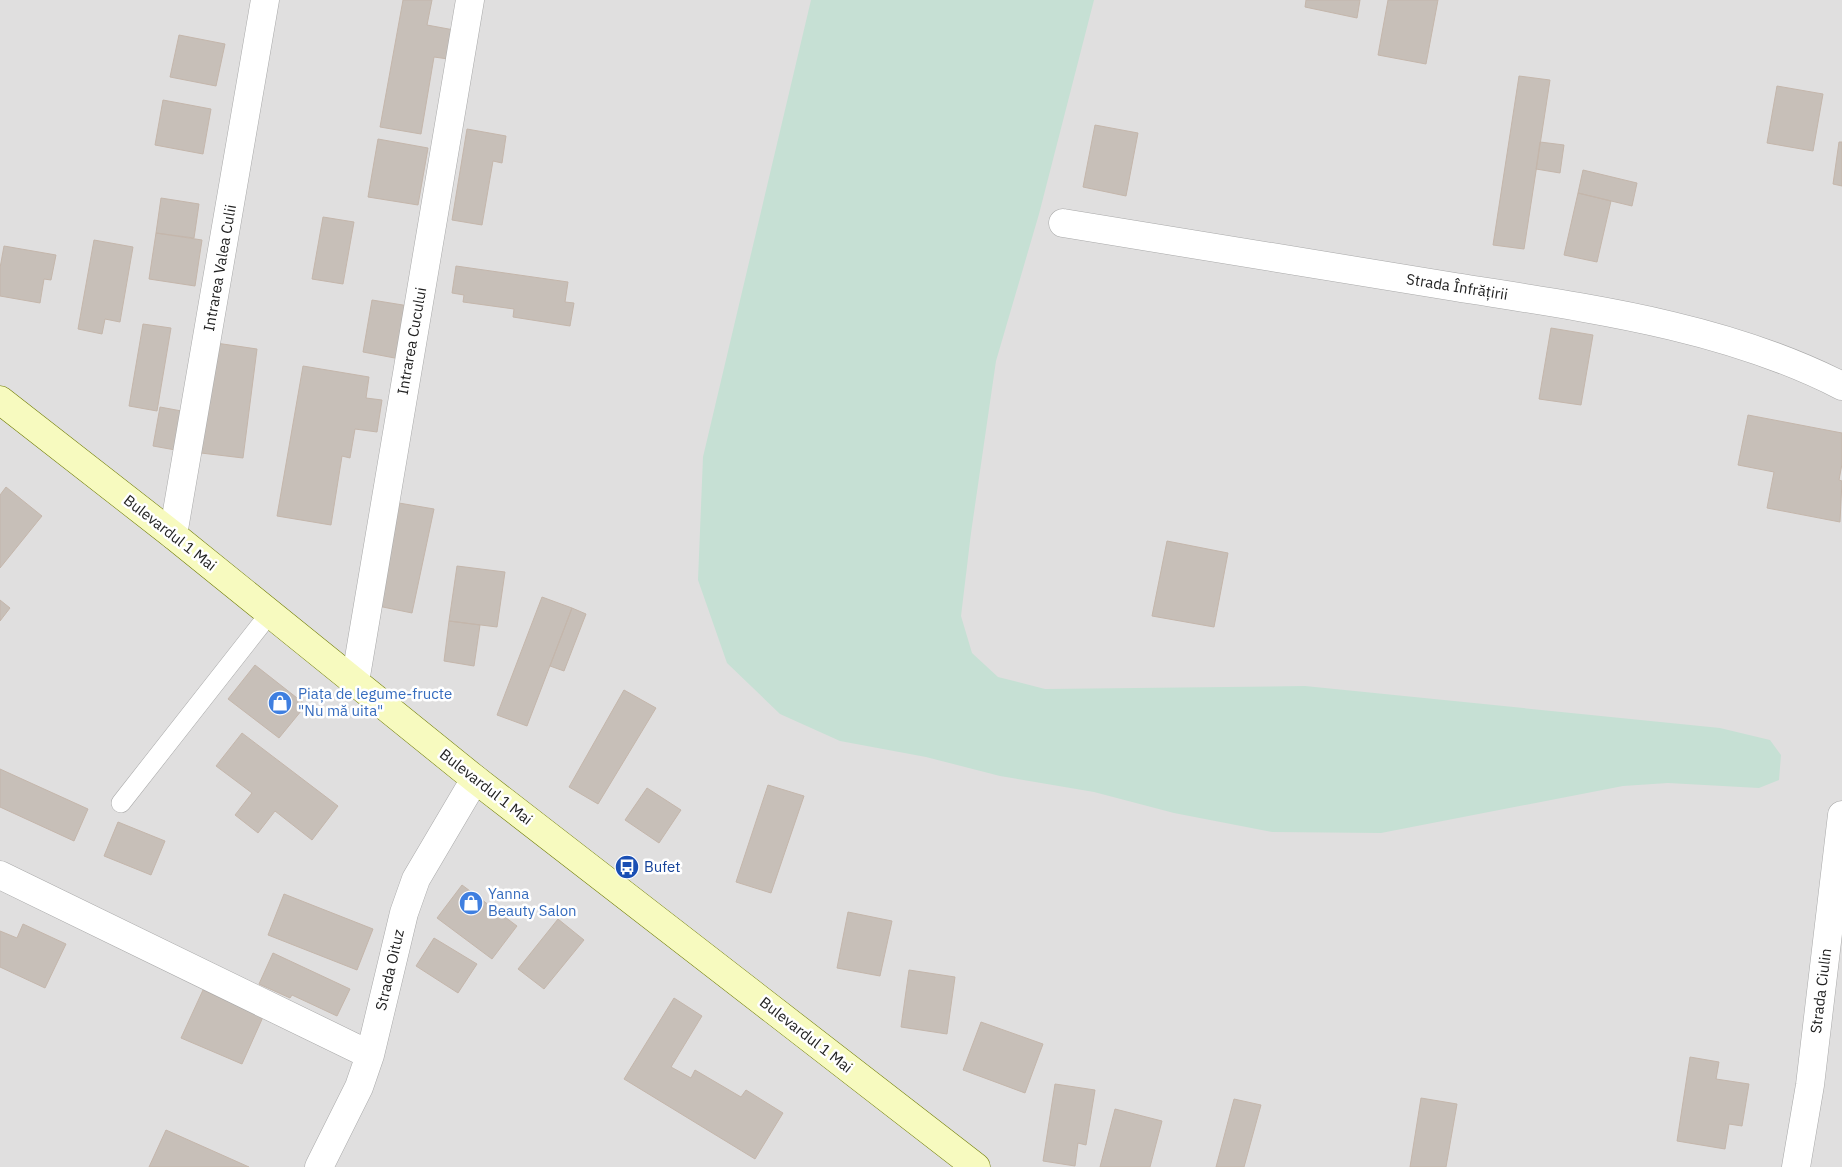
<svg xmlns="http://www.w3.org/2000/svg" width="1842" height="1167" viewBox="0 0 1842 1167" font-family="'IBM Plex Sans',sans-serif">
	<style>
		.residential { fill: #e0dfdf }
		.wetland { fill: #c6e0d4 }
		.building { fill: #c7bfb8; stroke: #c4b6ab }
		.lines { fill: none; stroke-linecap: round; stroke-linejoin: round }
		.service-casing { stroke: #a9a9a9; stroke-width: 20 }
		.minor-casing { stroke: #a9a9a9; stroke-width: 29 }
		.secondary-casing { stroke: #707d05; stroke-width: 29 }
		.service { stroke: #fff; stroke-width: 19 }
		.minor { stroke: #fff; stroke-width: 28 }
		.secondary { stroke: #f7fabf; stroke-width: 28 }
		.labels { text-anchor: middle; stroke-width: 5; stroke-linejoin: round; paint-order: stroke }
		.street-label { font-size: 15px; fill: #222; stroke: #fff }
		.shop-label { font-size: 15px; fill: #366cbe; stroke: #fff; text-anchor: start }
		.transit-label { font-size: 15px; fill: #164399; stroke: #fff; text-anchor: start }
	</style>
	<rect width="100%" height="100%" fill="#f2efe9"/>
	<path class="residential" d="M0 0H1842V1167H0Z"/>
	<path class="wetland" d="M811 0H1094L1039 214 996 361 971 533 961 616 972 653 998 677 1045 689 1305 686 1720 728 1770 740 1781 755 1779 780 1759 788 1668 783 1623 786 1381 833 1272 832 1174 813 1094 792 1000 776 926 757 840 741 780 714 727 663 698 580 703 457Z"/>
	<path class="building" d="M403 0H432L427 25 454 30 448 59 434 57 421 134 380 127Z
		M1306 0H1360L1357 18 1305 7Z
		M1388 0H1438L1426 64 1378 55Z
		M179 35 225 44 216 86 170 77Z
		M1519 76 1550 80 1524 249 1493 245Z
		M1777 86 1823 94 1813 151 1767 143Z
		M163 100 211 109 203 154 155 145Z
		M1095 125 1138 133 1126 196 1083 187Z
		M467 129 506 136 502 163 493 161 482 225 452 220Z
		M378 139 428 148 418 205 368 197Z
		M1540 142 1564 145 1560 173 1536 169Z
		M1839 142H1842V186L1833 184Z
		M1583 170 1637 183 1632 206 1578 193Z
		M1578 193 1611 201 1597 262 1564 255Z
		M161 198 199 204 194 238 156 233Z
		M323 217 354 222 343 284 312 279Z
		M156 233 202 240 195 286 149 279Z
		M94 240 133 247 120 322 105 319 102 334 78 329Z
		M4 246 56 255 51 280 44 279 40 303 0 296V268Z
		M456 266 568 282 565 302 574 303 570 326 513 317 514 309 463 302 464 295 452 293Z
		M372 300 409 306 400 359 363 352Z
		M143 324 171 328 157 411 129 406Z
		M1551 328 1593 335 1581 405 1539 399Z
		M216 343 257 349 243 458 201 453Z
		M303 366 369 377 366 398 382 400 377 432 355 429 350 458 342 456 331 525 277 516Z
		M160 407 187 412 181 451 153 446Z
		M1748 415 1842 433V464L1839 480 1842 481 1840 522 1767 508 1774 472 1738 465Z
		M6 487 42 516 0 568V495Z
		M399 503 434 509 412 613 378 606Z
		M1167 541 1228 553 1214 627 1152 616Z
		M457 566 505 572 497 627 449 621Z
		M542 597 572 608 527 726 497 715Z
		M0 600 10 608 0 621Z
		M572 608 586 614 564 671 550 666Z
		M449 621 480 625 474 666 444 661Z
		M255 665 306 705 279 738 228 699Z
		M624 690 656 708 598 804 569 787Z
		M242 733 338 806 312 840 275 811 258 833 235 815 252 793 216 766Z
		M0 769 88 809 74 841 0 807Z
		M768 785 804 796 771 893 736 882Z
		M647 788 681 810 659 843 625 820Z
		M118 822 165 841 151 875 104 856Z
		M462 885 517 926 492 959 437 918Z
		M284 894 373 929 357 970 268 935Z
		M848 912 892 921 880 976 837 968Z
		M558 919 584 940 544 989 518 969Z
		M23 924 66 944 45 988 0 967V931L17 938Z
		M434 938 477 964 458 993 416 966Z
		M273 953 350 989 337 1016 292 995 290 998 259 984Z
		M909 970 955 977 947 1034 901 1027Z
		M203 990 263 1017 242 1064 181 1038Z
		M674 998 702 1016 671 1067 691 1078 695 1070 741 1097 746 1090 783 1113 755 1159 624 1079Z
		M981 1022 1043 1044 1025 1093 963 1070Z
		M1690 1057 1719 1062 1716 1079 1749 1084 1742 1126 1729 1124 1725 1149 1677 1141Z
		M1055 1084 1095 1090 1086 1145 1078 1143 1075 1166 1043 1161Z
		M1421 1098 1457 1104 1446 1167H1410Z
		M1234 1099 1261 1105 1244 1167H1216Z
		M1115 1109 1162 1121 1150 1167H1100Z
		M166 1130 249 1167H149Z"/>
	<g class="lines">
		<g class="service-casing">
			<path id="service" d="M121 803 270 613"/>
		</g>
		<g class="minor-casing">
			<path id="minor" d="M1063 223C1194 244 1325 265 1455 287 1586 308 1723 325 1842 386
				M173 535 265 0
				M355 682 470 0
				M0 875 370 1055
				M319 1167 359 1087 370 1055 404 913 416 879 475 779
				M1796 1167 1810 1085 1842 815"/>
		</g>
		<g class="secondary-casing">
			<path id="secondary" d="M0 400 173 535 475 779 976 1167"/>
		</g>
		<use href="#service" class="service"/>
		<use href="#minor" class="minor"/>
		<use href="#secondary" class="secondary"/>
	</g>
	<defs>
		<g id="shop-disc" transform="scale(1.25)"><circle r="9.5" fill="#3f7fe0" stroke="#fff"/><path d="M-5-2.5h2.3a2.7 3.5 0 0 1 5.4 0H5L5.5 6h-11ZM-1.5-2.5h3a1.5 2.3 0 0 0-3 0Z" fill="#fff"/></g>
		<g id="bus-disc" transform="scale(1.25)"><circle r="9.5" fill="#1a4fb4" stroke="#fff"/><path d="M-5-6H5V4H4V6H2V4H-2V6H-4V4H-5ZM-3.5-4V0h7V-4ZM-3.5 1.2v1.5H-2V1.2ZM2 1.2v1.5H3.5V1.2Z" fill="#fff"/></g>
	</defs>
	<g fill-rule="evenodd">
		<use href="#shop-disc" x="280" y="703"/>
		<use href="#bus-disc" x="627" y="867"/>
		<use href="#shop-disc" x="471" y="903"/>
	</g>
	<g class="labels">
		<g class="street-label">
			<text transform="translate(220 268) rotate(-80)" y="5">Intrarea Valea Culii</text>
			<text transform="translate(1457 287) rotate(9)" y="5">Strada Înfrățirii</text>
			<text transform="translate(412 341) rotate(-80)" y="5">Intrarea Cucului</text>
			<text transform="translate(170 533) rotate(38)" y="5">Bulevardul 1 Mai</text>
			<text transform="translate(486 787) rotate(38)" y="5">Bulevardul 1 Mai</text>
			<text transform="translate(390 970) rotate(-77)" y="5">Strada Oituz</text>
			<text transform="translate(1821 991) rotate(-83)" y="5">Strada Ciulin</text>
			<text transform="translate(806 1035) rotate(38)" y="5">Bulevardul 1 Mai</text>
		</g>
		<g class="shop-label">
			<text x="298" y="699">Piața de legume-fructe<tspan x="298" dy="17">"Nu mă uita"</tspan></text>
			<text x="488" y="899">Yanna<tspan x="488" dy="17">Beauty Salon</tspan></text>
		</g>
		<g class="transit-label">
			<text x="644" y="872">Bufet</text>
		</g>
	</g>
</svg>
